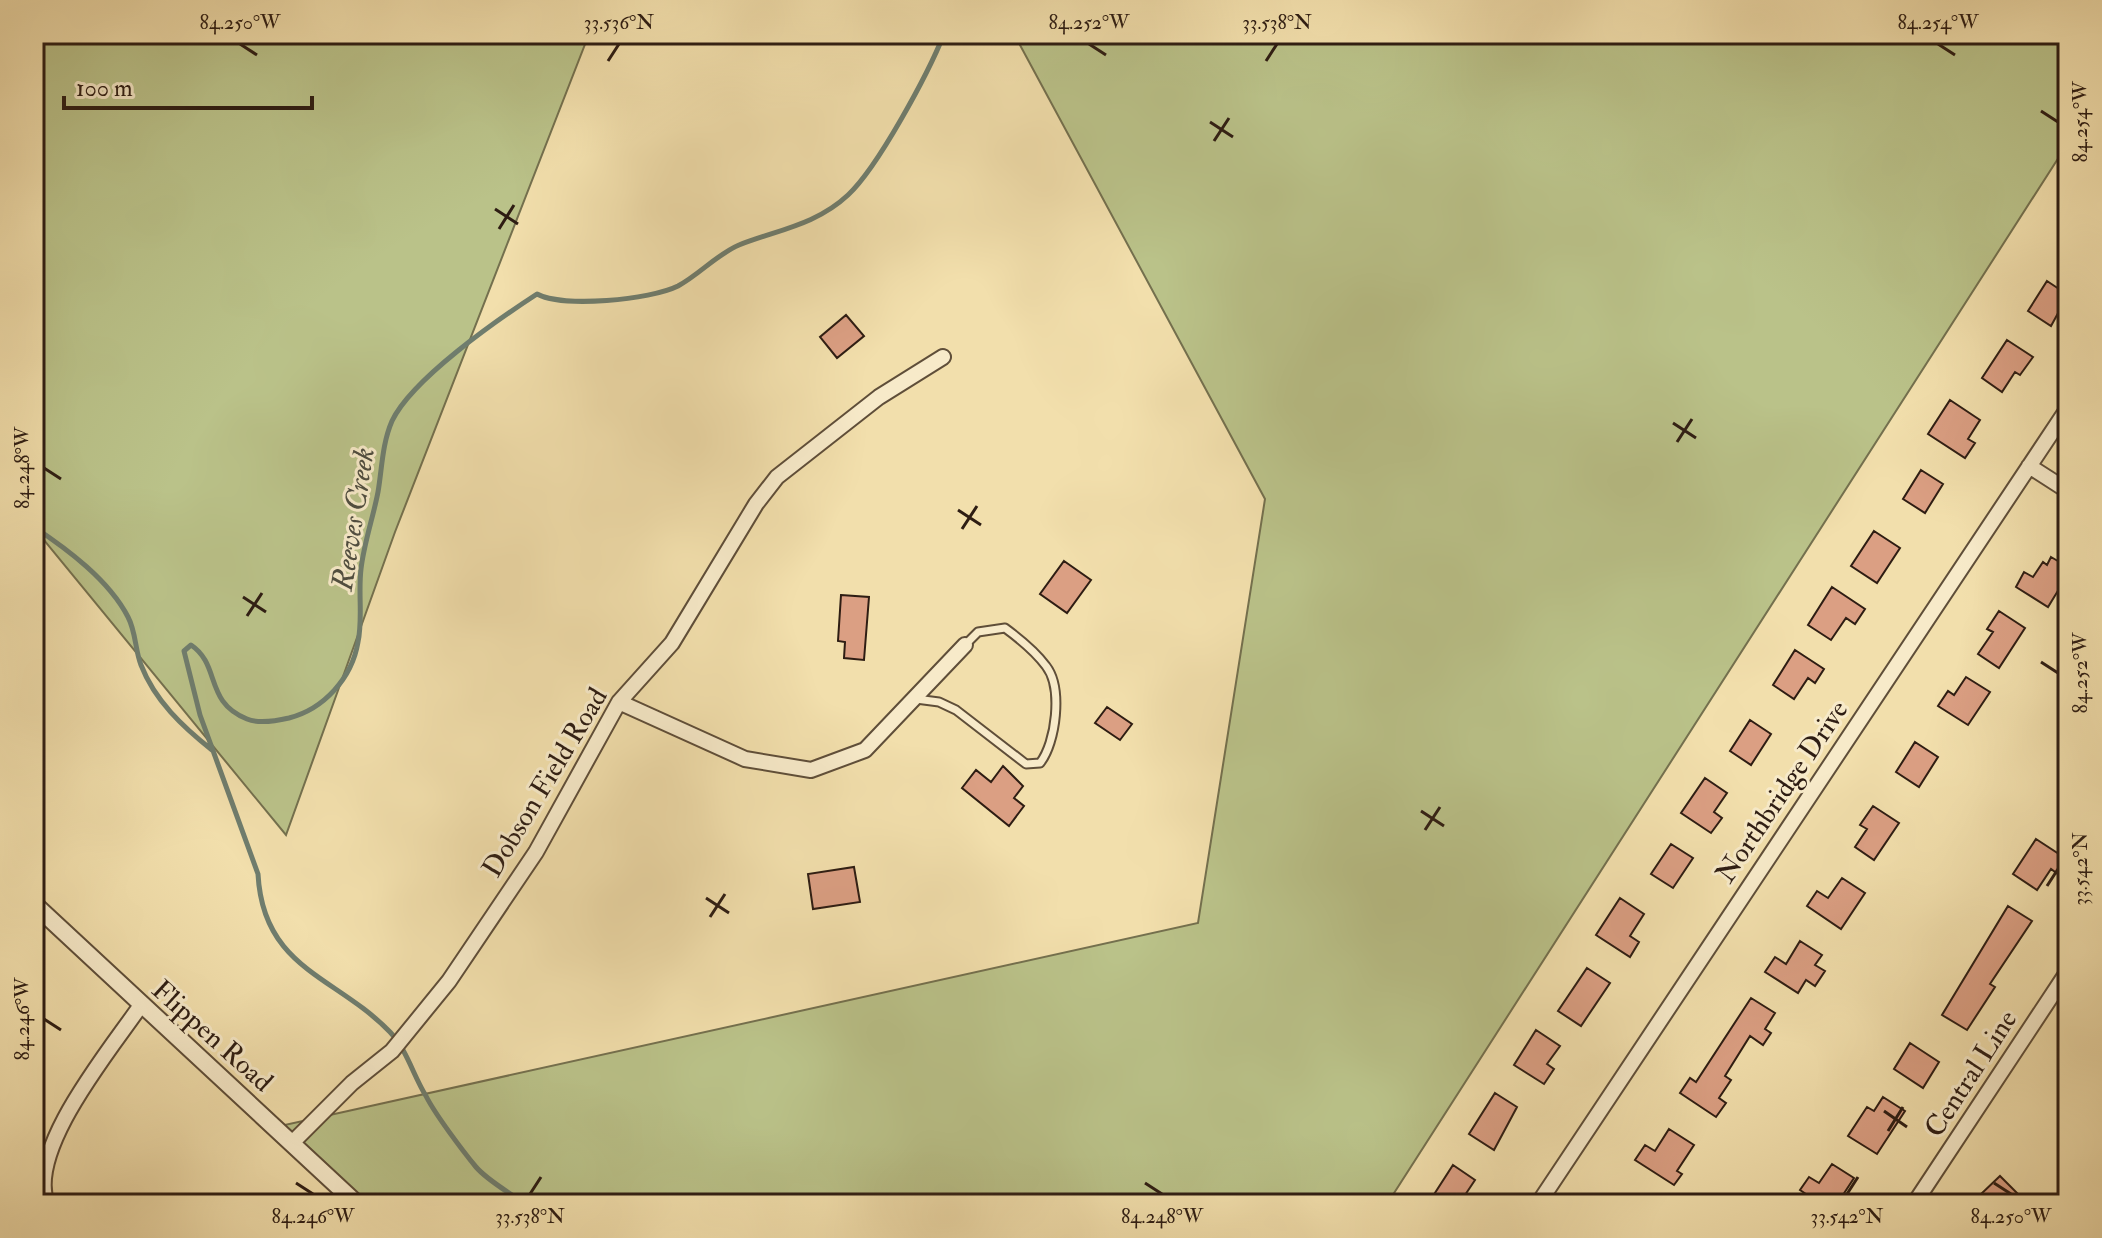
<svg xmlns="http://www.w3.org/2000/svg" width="2102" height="1238" viewBox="0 0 2102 1238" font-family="'IM FELL Double Pica',serif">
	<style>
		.green { fill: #bac289; stroke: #74704e; stroke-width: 2 }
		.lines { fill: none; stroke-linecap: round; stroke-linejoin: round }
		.stream { stroke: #6f7d6e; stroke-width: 5 }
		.building { fill: #db9f83; stroke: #2e1d13; stroke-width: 2 }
		.service-casing { stroke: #5f4e39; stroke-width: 11 }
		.minor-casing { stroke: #5f4e39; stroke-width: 18 }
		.tertiary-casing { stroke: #5f4e39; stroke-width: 20 }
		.service { stroke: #f7eac9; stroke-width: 7 }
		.minor { stroke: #f7eac9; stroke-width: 14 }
		.tertiary { stroke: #f7eac9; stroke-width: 16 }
		.ticks { fill: none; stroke: #2e1d13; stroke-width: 3 }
		.labels { text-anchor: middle; stroke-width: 6; stroke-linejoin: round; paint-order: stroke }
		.street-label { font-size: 28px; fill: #2e1d13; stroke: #f7eac9 }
		.water-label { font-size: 30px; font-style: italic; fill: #4f4d40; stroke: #f7eac9 }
		.neatline { fill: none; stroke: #2e1d13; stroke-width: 3 }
		.ticks-label { font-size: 20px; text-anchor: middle; fill: #2e1d13 }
	</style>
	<rect width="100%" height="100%" fill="#f2dfac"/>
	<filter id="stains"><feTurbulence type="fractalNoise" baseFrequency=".0025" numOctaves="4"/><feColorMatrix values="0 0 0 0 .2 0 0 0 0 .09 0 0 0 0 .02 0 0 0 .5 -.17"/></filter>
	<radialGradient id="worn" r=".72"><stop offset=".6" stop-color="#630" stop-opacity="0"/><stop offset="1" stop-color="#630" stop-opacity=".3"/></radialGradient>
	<path class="green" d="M34 34H589L395 532 286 835 34 528Z
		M1014 34H2068V143L1387 1204H353L271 1128 1198 923 1265 499Z"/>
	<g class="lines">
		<path class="stream" d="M34 527C67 549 109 580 128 617 136 632 135 650 141 665 155 701 183 727 212 750
			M525 1204C509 1192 488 1181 476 1167 462 1150 435 1114 426 1096 413 1075 407 1050 390 1032 336 976 263 969 258 874L200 715 184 651 191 645C221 665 204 702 247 719 259 724 276 721 289 718 324 709 352 678 358 642 363 619 358 593 361 569 364 543 373 518 378 492 382 469 382 444 392 421 412 379 497 320 537 294 563 308 650 300 678 286 700 274 716 255 739 245 777 230 816 225 848 195 878 167 928 74 944 34"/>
	</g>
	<path class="building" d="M2047 281 2068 295 2051 326 2028 311Z
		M846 315 864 336 837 358 820 337Z
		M2007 340 2033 357 2020 375 2015 372 2002 392 1982 378Z
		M1950 400 1980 420 1968 439 1975 443 1965 458 1928 434Z
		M1921 470 1943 484 1925 513 1903 499Z
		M1874 531 1900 548 1877 583 1851 566Z
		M2051 557 2068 567V594L2059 589 2048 607 2016 587 2024 572 2033 577 2043 562 2047 565Z
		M1064 561 1091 580 1067 613 1040 594Z
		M1832 587 1865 609 1855 624 1846 618 1831 640 1808 625Z
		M841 595 869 597 864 660 844 658 845 642 838 641Z
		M1999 611 2025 628 1999 668 1978 654 1993 632 1987 629Z
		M1795 650 1824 669 1815 683 1808 678 1794 699 1773 685Z
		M1966 677 1990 692 1968 725 1938 706 1948 691 1954 695Z
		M1107 707 1132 724 1120 740 1095 723Z
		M1750 720 1771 734 1751 765 1730 751Z
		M1915 742 1938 757 1919 787 1896 772Z
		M1003 766 1023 786 1014 798 1024 806 1009 826 962 788 976 770 991 782Z
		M1705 778 1727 793 1714 812 1722 818 1711 833 1681 813Z
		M1873 806 1899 823 1874 860 1855 847 1867 829 1860 825Z
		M2036 839 2068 860 2063 878 2051 869 2037 890 2013 874Z
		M1671 844 1693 858 1673 888 1651 874Z
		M854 867 860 902 813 909 808 874Z
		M1842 878 1865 893 1841 929 1807 906 1817 891 1828 898Z
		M1620 898 1644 914 1630 936 1639 942 1630 957 1596 935Z
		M2008 906 2032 921 1990 984 1995 987 1967 1030 1942 1015Z
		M1800 941 1822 955 1815 965 1825 971 1815 986 1806 980 1798 993 1765 972 1775 957 1786 964Z
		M1587 968 1610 983 1581 1026 1558 1011Z
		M1751 998 1775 1013 1765 1029 1771 1033 1763 1045 1750 1036 1725 1076 1731 1080 1719 1098 1726 1103 1716 1117 1680 1093 1690 1078 1696 1082Z
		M1536 1030 1560 1046 1547 1064 1554 1069 1544 1084 1514 1065Z
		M1910 1043 1939 1062 1923 1088 1894 1069Z
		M1495 1093 1517 1107 1494 1150 1469 1134Z
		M1883 1097 1905 1111 1877 1154 1848 1136 1867 1107 1874 1111Z
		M1669 1129 1694 1145 1677 1171 1682 1174 1674 1185 1635 1160 1645 1145 1655 1151Z
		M1832 1164 1854 1178 1837 1204H1821L1800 1190 1809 1177 1819 1183Z
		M1453 1165 1475 1180 1459 1204H1445L1433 1196Z
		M2000 1176 2028 1204H1989L1980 1195Z"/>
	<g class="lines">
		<g class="service-casing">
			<path id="service" d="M916 699 939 702 956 710 1026 764 1040 763C1056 743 1063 688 1046 666 1035 651 1020 639 1005 628L978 632 965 645"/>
		</g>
		<g class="minor-casing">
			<path id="minor" d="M2029 466 2068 491
				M619 702 745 759 811 770 865 750 965 645
				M293 1142 352 1083 392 1051 449 981 536 852 619 702 672 643 756 504 777 477 879 397 943 357
				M47 1204C26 1150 111 1049 141 1005
				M1538 1204 2068 408
				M1914 1204 2068 971"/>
		</g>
		<g class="tertiary-casing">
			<path id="tertiary" d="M34 904 357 1204"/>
		</g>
		<use href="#service" class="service"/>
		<use href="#minor" class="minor"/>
		<use href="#tertiary" class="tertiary"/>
	</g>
	<path class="ticks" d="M240 44 257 55M1089 44 1106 55M1938 44 1955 55M608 61 619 44M1266 61 1277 44M2041 111 2058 122M1210 122 1233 137M1214 141 1229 118M495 209 518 224M499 229 514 205M1673 423 1696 438M1677 442 1692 419M44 468 61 479M958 510 981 525M962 529 977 506M243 597 266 612M247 616 262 593M2041 662 2058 673M1421 811 1444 826M1425 830 1440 807M2047 886 2058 869M706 898 729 913M710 917 725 894M44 1019 61 1030M1884 1111 1907 1127M1888 1131 1903 1107M296 1183 313 1194M1145 1183 1162 1194M1994 1183 2011 1194M530 1194 541 1177M1847 1194 1858 1177"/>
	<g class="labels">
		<g class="street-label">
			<text transform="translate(544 782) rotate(-59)" y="10">Dobson Field Road</text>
			<text transform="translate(1781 791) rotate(-56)" y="10">Northbridge Drive</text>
			<text transform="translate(213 1035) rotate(42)" y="10">Flippen Road</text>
			<text transform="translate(1970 1073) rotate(-57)" y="10">Central Line</text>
		</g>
		<g class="water-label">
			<text transform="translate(353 519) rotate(-81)" y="10">Reeves Creek</text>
		</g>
	</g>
	<rect width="2102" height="1238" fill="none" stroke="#f2dfac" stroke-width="88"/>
	<path d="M64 96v12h248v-12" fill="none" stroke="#2e1d13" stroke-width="4"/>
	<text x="76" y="96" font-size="24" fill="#2e1d13" stroke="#f7eac9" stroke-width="6" paint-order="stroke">100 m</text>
	<rect x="44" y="44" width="2014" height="1150" class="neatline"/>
	<g class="ticks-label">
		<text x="240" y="29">84.250°W</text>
		<text x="619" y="29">33.536°N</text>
		<text x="1089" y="29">84.252°W</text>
		<text x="1277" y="29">33.538°N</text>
		<text x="1938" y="29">84.254°W</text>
		<text transform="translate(2080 122) rotate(-90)" y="7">84.254°W</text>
		<text transform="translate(22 468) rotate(-90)" y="7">84.248°W</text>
		<text transform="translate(2080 673) rotate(-90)" y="7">84.252°W</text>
		<text transform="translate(2080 869) rotate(-90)" y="7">33.542°N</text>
		<text transform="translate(22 1019) rotate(-90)" y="7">84.246°W</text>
		<text x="313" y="1223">84.246°W</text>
		<text x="530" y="1223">33.538°N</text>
		<text x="1162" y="1223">84.248°W</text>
		<text x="1847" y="1223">33.542°N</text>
		<text x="2011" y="1223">84.250°W</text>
	</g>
	<rect width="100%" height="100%" filter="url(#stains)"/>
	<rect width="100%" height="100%" fill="url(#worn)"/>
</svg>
